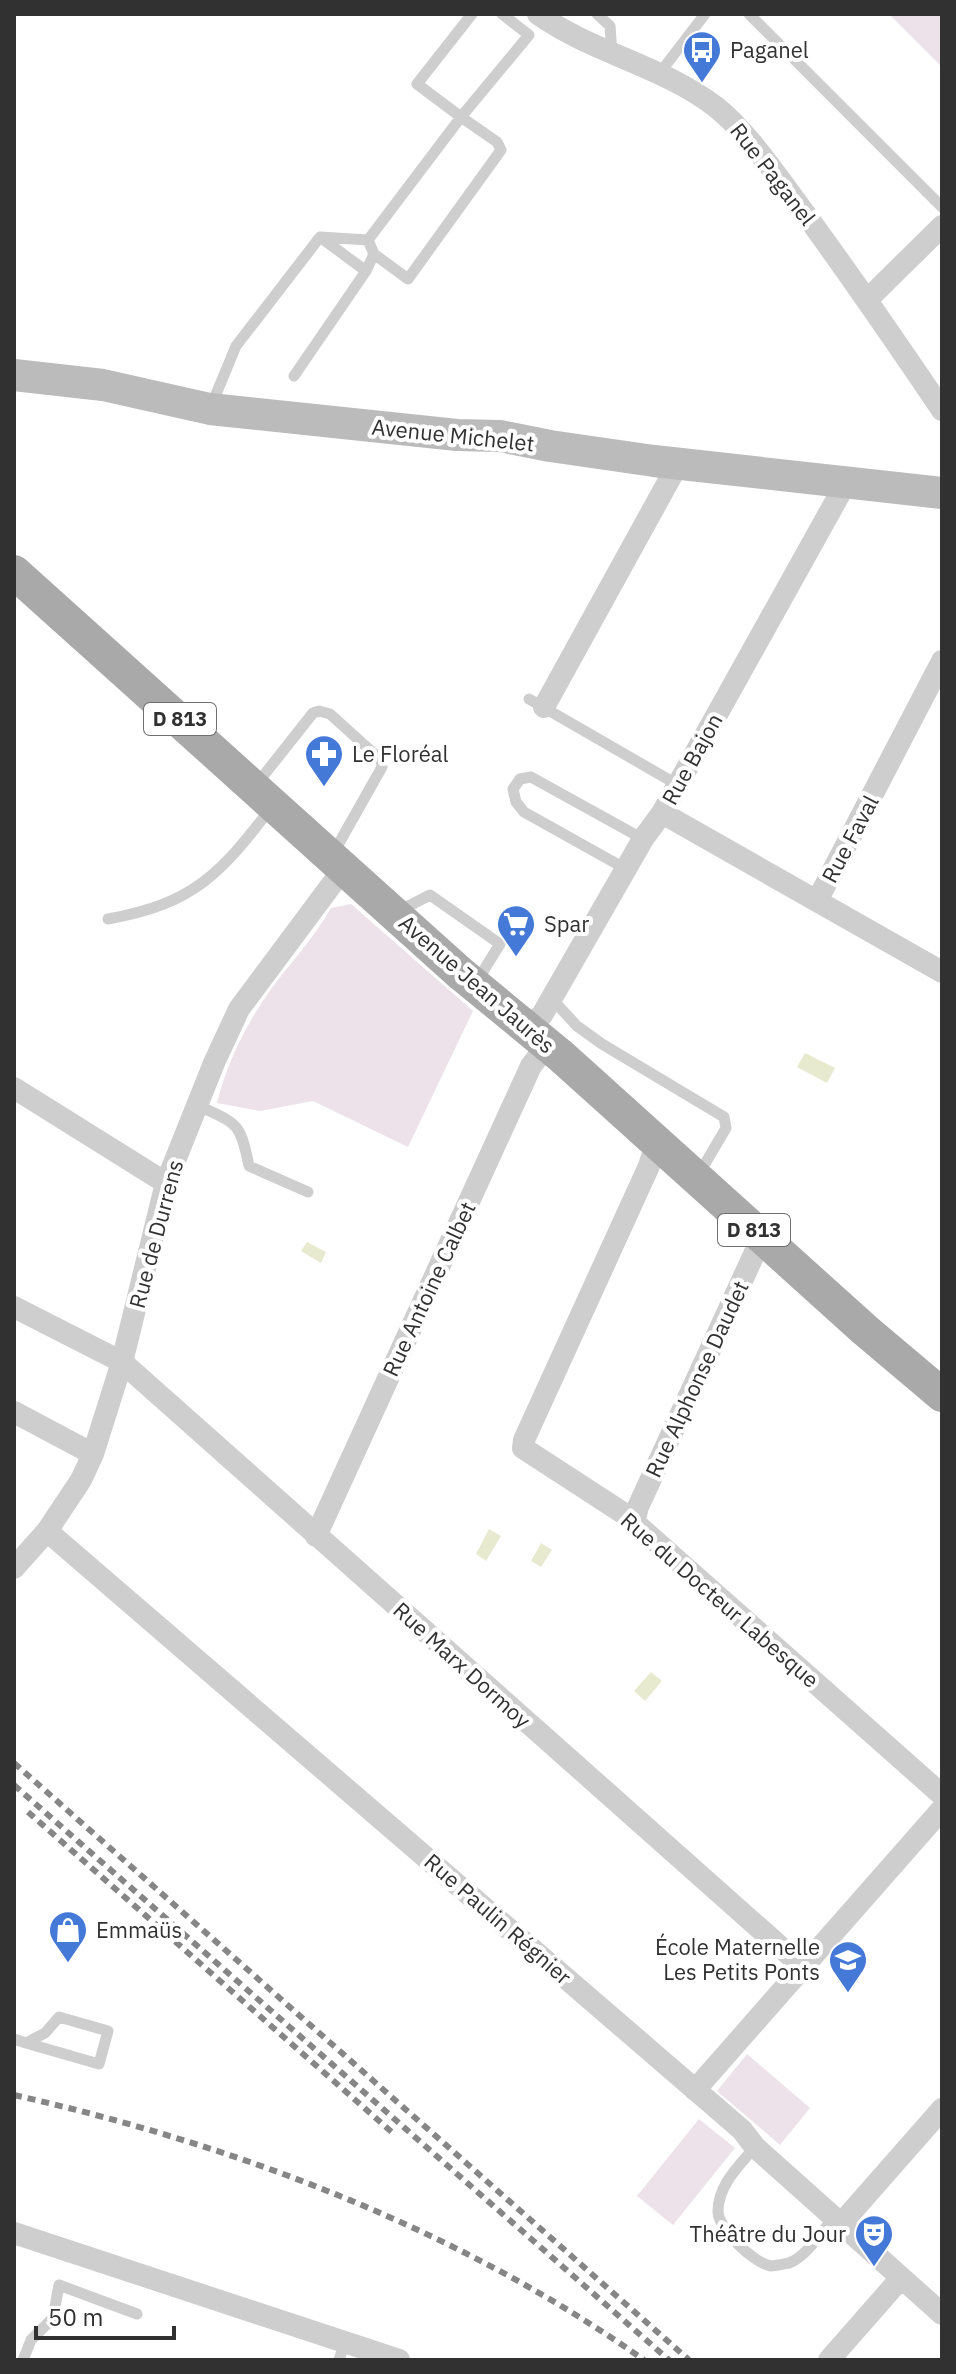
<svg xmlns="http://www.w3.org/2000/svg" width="956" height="2374" viewBox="0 0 956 2374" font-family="'IBM Plex Sans',sans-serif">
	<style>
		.green { fill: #ede1ea }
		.water { fill: #e7eacf }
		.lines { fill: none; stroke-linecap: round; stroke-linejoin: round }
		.lane { stroke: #cecece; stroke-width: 11 }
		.street { stroke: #cecece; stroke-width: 22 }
		.secondary { stroke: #bbb; stroke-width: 32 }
		.primary { stroke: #a9a9a9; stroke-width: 34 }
		.rail { stroke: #868686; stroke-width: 6; stroke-dasharray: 8 6; stroke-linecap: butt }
		.labels { text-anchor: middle; stroke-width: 8; stroke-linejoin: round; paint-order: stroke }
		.shield { fill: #fff; stroke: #6f6f6f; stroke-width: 2 }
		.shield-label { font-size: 20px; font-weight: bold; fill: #313131 }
		.poi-label { font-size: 22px; fill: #313131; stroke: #fff; text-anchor: start }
		.street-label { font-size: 22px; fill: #313131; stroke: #fff }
	</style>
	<rect width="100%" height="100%" fill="#fff"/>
	<path class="green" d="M889 14H942V67Z
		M351 904 473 1011 408 1147 313 1101 260 1111 217 1103C227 1062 247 1023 271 989 291 962 314 938 331 908Z
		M747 2054 810 2108 780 2145 717 2091Z
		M699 2119 735 2148 673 2225 637 2196Z"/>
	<path class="water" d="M805 1053 835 1068 827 1083 797 1067Z
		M307 1242 326 1252 321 1263 301 1251Z
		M489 1529 501 1536 486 1561 476 1554Z
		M541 1543 552 1550 541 1567 531 1561Z
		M651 1672 662 1681 645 1701 634 1691Z"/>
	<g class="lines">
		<path class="lane" d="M472 14 417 84 461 117 529 35 502 14
			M597 14 610 26 612 53
			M749 14 942 207
			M659 74 705 14
			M320 237 368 240 374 254 408 279 501 150 497 142 461 117 368 240
			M294 376 366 271
			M212 404 236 346 320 237 366 271 374 254
			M529 699 678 785
			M256 785 313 713 319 711 330 714 381 760 382 767 334 852
			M626 869 524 812 516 802 513 789 520 779 531 777 643 839
			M399 911 430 895 500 944 477 981
			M108 919C194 904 221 873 271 808
			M552 999 577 1026 602 1044 724 1117 726 1128 699 1174
			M197 1105C237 1124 240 1121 249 1166L308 1192
			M14 2039 26 2043 99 2064 108 2031 59 2017 45 2033 26 2043
			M755 2147C739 2166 719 2184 718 2210 717 2228 753 2263 771 2266 776 2266 784 2264 789 2263 807 2256 820 2233 833 2219
			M23 2360 31 2340 53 2318 59 2285 137 2314
			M339 2360 345 2342"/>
		<path class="street" d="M538 14C593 53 663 66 716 107 747 132 771 168 795 200 846 269 894 339 942 410
			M867 300 942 226
			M544 707 678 464
			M662 813 942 972
			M817 901 942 661
			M525 1028 542 1015 643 839 662 813 847 481
			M14 1088 166 1183
			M656 1144 649 1166 524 1440 523 1448 626 1515 942 1795
			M14 1307 122 1362 803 1967
			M14 1412 93 1454
			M634 1522 638 1507 762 1237
			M47 1531 742 2130 755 2147 942 2314
			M316 1536 531 1066 547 1045
			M14 1568 47 1531 81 1480 93 1454 122 1362 166 1183 214 1063 239 1009 344 868
			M695 2090 942 1809
			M840 2225 942 2109
			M14 2233 399 2360
			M829 2360 901 2278"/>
		<path class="secondary" d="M14 375 103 385 210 409 457 435 500 436 550 446 654 461 942 493"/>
		<path class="primary" d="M14 572 460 973 561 1056 865 1330 942 1395"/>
		<path class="rail" d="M14 1763 689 2360
			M14 1785 669 2360
			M28 1812 394 2134
			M14 2095C235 2145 457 2228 644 2360"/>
	</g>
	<defs>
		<g id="bus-pin" transform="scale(2)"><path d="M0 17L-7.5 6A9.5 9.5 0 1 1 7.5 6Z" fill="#4479d7" stroke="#fff"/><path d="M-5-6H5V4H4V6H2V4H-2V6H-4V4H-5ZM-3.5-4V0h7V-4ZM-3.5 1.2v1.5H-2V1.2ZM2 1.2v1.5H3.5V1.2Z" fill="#fff"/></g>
		<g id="pharmacy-pin" transform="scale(2)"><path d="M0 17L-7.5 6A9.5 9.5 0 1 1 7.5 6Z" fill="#4479d7" stroke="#fff"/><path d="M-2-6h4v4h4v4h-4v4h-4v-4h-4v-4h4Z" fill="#fff"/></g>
		<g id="supermarket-pin" transform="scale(2)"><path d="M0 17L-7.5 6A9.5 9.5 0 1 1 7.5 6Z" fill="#4479d7" stroke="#fff"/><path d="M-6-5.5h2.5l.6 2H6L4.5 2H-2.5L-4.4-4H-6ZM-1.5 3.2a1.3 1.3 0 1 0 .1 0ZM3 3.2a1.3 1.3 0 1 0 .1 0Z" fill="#fff"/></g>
		<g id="shop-pin" transform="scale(2)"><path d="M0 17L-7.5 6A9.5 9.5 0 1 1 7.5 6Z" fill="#4479d7" stroke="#fff"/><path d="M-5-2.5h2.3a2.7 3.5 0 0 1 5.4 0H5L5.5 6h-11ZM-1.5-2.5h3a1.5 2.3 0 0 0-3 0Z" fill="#fff"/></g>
		<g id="school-pin" transform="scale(2)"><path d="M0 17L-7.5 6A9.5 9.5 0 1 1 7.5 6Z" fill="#4479d7" stroke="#fff"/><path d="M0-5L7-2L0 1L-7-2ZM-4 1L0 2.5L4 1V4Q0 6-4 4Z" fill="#fff"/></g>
		<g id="theatre-pin" transform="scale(2)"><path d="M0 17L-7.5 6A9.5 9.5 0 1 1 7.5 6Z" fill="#4479d7" stroke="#fff"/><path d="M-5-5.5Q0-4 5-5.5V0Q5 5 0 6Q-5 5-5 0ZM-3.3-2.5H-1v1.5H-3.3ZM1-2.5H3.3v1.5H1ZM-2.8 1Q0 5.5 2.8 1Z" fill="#fff"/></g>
	</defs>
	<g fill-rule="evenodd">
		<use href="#bus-pin" x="702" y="50"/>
		<use href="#pharmacy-pin" x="324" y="754"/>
		<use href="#supermarket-pin" x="516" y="924"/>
		<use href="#shop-pin" x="68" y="1930"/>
		<use href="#school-pin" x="848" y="1960"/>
		<use href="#theatre-pin" x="874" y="2234"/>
	</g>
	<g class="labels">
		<g class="shield">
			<rect x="144" y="703" width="72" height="32" rx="6"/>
			<rect x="718" y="1214" width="72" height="32" rx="6"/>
		</g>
		<g class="shield-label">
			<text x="180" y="726">D 813</text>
			<text x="754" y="1237">D 813</text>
		</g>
		<g class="poi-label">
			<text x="730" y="58">Paganel</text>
			<text x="352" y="762">Le Floréal</text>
			<text x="544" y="932">Spar</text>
			<text x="96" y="1938">Emmaüs</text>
			<text x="820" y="1955" text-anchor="end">École Maternelle<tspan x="820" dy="25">Les Petits Ponts</tspan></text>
			<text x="846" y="2242" text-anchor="end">Théâtre du Jour</text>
		</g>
		<g class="street-label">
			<text transform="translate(773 174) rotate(52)" y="8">Rue Paganel</text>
			<text transform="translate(453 435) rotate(6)" y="8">Avenue Michelet</text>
			<text transform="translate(692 759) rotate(-61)" y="8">Rue Bajon</text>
			<text transform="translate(850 839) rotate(-62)" y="8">Rue Faval</text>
			<text transform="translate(477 984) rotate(41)" y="8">Avenue Jean Jaurès</text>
			<text transform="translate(156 1234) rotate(-75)" y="8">Rue de Durrens</text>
			<text transform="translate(429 1289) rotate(-65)" y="8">Rue Antoine Calbet</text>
			<text transform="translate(697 1379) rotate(-65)" y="8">Rue Alphonse Daudet</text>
			<text transform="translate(720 1600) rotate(41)" y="8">Rue du Docteur Labesque</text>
			<text transform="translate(462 1665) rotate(42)" y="8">Rue Marx Dormoy</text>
			<text transform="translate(498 1919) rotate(41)" y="8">Rue Paulin Régnier</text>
		</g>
	</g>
	<rect width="956" height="2374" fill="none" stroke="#313131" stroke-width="32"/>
	<path d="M36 2326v12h138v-12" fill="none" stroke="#313131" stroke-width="4"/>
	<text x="48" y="2326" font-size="24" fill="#313131" stroke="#ffffff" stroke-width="6" paint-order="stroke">50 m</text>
</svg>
